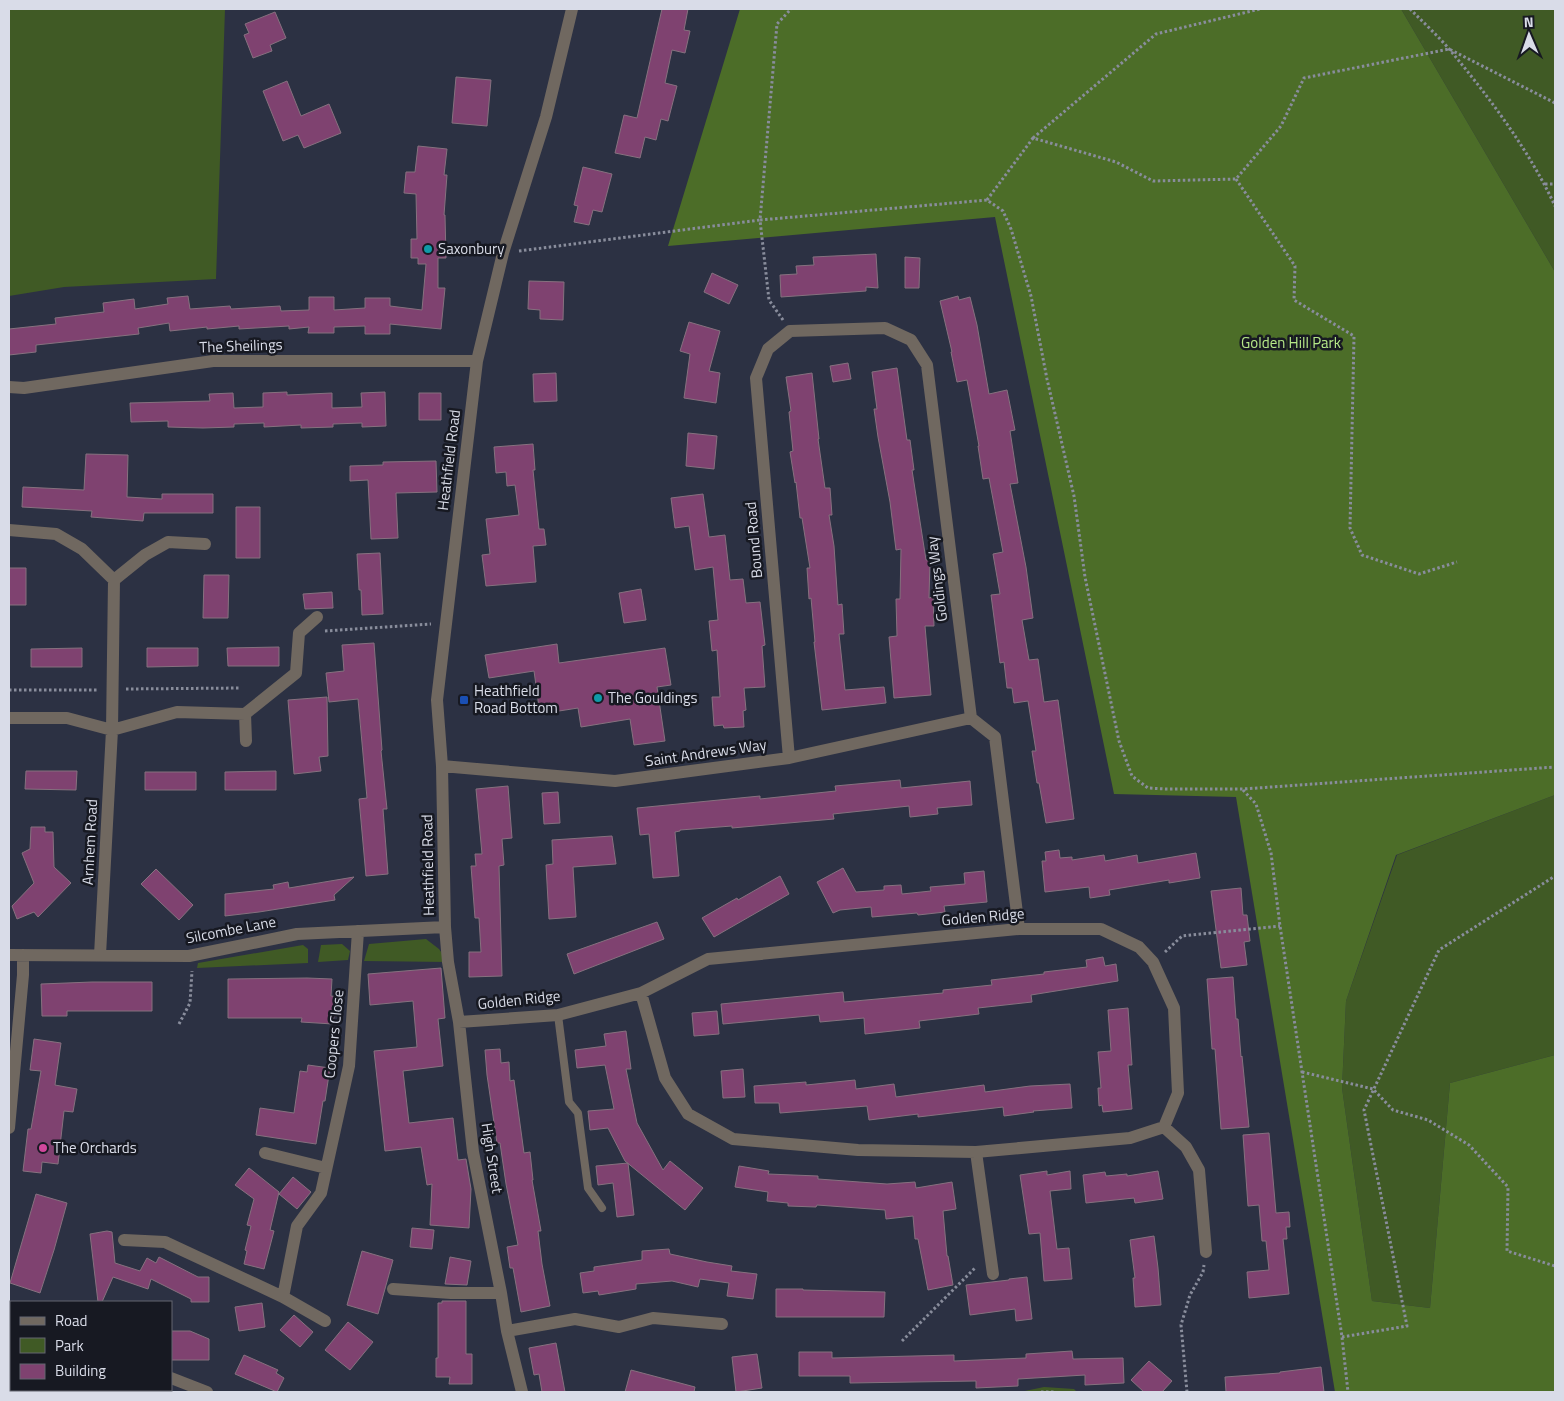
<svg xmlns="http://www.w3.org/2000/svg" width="1564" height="1401" viewBox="0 0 1564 1401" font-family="'Titillium Web',sans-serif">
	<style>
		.green { fill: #405a25 }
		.forest { fill: #4c6d28 }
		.building { fill: #7f4270; stroke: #86717f }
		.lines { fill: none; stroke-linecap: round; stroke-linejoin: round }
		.path { stroke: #898d9c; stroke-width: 3; stroke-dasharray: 2.5 2.5; stroke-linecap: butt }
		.service { stroke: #706860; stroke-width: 8 }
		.minor { stroke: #706860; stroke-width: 12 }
		.culture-dot { fill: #0f9aa8; stroke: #171922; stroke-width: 2 }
		.transit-dot { fill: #1a4fb4; stroke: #171922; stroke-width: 2 }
		.hotel-dot { fill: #d1479c; stroke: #171922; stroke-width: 2 }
		.labels { text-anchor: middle; stroke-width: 5; stroke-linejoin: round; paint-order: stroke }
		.poi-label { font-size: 15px; fill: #d9dce8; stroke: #171922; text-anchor: start }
		.park-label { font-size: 15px; fill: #b6e888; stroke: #171922 }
		.street-label { font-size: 15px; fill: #d9dce8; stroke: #171922 }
	</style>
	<rect width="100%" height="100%" fill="#2c3143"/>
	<path class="green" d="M9 9H225L216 279 64 287 9 296Z
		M1401 9H1555V272Z
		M1555 795V1055L1450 1083 1430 1308 1372 1301 1342 1088 1346 1001 1397 855Z
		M426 939 439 949 448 962 364 961 369 944Z
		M342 944 350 951 348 960 318 962 321 945Z
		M303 945 308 949V963L197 968 198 963Z
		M1044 1387 1074 1389 1077 1392H1020Z"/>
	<path class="forest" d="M740 9H1401L1555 272V795L1396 855 1346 1001 1342 1088 1372 1301 1430 1308 1450 1083 1555 1055V1392H1335L1236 797 1114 794 995 217 668 246Z"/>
	<path class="building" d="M662 9H688L684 30 690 31 685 53 672 50 665 83 677 86 668 121 661 119 656 140 645 137 640 158 615 153 624 115 637 118Z
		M275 12 286 38 270 45 272 51 253 58 244 35 249 33 245 24Z
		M456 77 491 80 487 126 452 123Z
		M287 81 301 116 329 104 341 133 304 148 298 135 283 141 263 91Z
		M418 146 447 149 444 175H447L444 215H445L446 258H438V288H445L441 329 390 324V334H365V326L334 327V333H308L309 327 289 329V326L239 329V326L207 329V327L170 331 169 323 138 328 139 334 36 345V352L9 355V329L56 324 55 318 104 312 103 303 134 299 135 309 168 304 167 298 188 296 190 309 230 306 231 309 280 306 281 311 309 310V297H334V310L365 308V298H390V306L422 310 426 264H418V258H411V239H417L416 194 404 193 406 172H415Z
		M583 167 612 174 602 212 593 210 589 225 574 222 578 206 574 205Z
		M876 254 878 288 866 287V291L781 297 780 275 797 274 796 266 814 265 813 257Z
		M905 257 920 258 919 288H905Z
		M712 273 738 285 729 304 704 292Z
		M529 281 564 282 563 320 540 319V310L528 309Z
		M958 296 959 300 970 297 977 325 989 394 1007 390 1015 430 1010 431 1018 483 1010 484 1026 567 1033 618 1022 620 1029 660 1038 659 1044 702 1058 700 1074 819 1046 823 1039 783H1037L1032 751H1036L1028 701 1014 703 1012 688H1007L1004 662 1000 663 991 595 1000 594 993 554 1003 552 989 478 983 479 978 446H979L967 380 957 382 951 352H952L940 301Z
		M689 322 720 331 709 371 720 373 716 403 684 398 690 354 680 351Z
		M848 363 851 379 833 382 830 366Z
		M897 368 907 440H910L914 470H912L926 560H930L929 598 933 597 934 626H925L931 695 894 698 889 637 897 636 896 599H900L901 549 896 550 890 502 878 437 874 409H877L872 372Z
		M556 373 557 401 534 402 533 374Z
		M812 373 819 439H818L825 488H830L832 515H829L834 546 838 605 842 604 844 634H839L845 690 884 687 886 703 822 710 814 642H815L811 598 809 599 807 568H810L802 518H800L796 482 795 483 790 452 793 451 789 412 791 411 786 377Z
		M287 392V395L332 393V408L362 407 361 393 385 392 386 426 362 427V423L333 424V427L301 428V425L264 427V423L234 424V427L203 428 168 427V421L131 422 130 403 210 401 209 394 233 393 234 408 263 407V393Z
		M419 393H441V420H419Z
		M688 433 717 436 714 469 686 466Z
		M533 444 535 470H533L539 529H544L546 545 533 546 536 582 486 586 482 555 490 554 486 519 519 515 515 485 507 486 506 472 496 473 494 447Z
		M86 454 128 455 127 497 162 499V494H213V513H144L143 521 91 517 92 511 22 507 23 487 84 490Z
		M436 461 437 492 396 493 398 538 371 539 368 480 350 481V466L383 465V462Z
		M703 494 709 537 725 535 730 580 743 579 746 603 760 602 765 645 762 646 765 687 744 688 746 710 743 711 744 727 724 728 723 725 714 726 712 697H720L717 650 712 651 709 621 718 620 713 567 695 570 689 526 675 528 671 498Z
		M236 507H260V558H236Z
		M380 553 383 614 362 615 361 590H359L357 554Z
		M9 568H26V605H9Z
		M204 575H229L228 618H203Z
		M641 589 646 620 624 623 619 593Z
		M332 592 333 608 305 609 303 594Z
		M374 643 382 750 381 751 387 809H383L388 874 366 876 359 799 367 798 358 699 329 702 326 673 344 671 342 645Z
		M557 644 559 663 665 648 671 685 657 687 665 741 634 745 630 719 581 727 578 708 540 714 534 671 489 678 485 655Z
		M279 647V666H228L227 648Z
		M82 648V667H31V649Z
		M147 648H198V666L147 667Z
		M327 697 328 756 319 757 321 771 294 774 288 700Z
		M26 771H77L76 790 25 789Z
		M276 771V790H225V772Z
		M145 772H196V790H145Z
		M900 780 901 788 970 781 972 805 937 808 938 814 910 817 909 806 833 814 834 819 732 828V826L680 830V831L675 832 679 876 653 878 649 834 640 835 637 808 760 796V799L836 791 835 786Z
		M508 786 512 838 502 839 504 865 499 866 502 976 469 977V952H481L479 918H475L471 866H476L475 854H482L476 789Z
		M558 792 560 823 544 824 542 793Z
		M31 827H45V832H53L54 867 71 883 38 917 34 912 17 919 12 906 34 883 22 853 30 849Z
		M612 836 616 864 573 867 576 917 549 919 546 865 553 864 552 840Z
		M1059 850 1060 858 1072 857V860L1104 855 1105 861 1137 855 1138 863 1196 853 1200 878 1169 883V880L1109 890 1110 895 1090 898 1089 887 1045 892 1042 861H1046L1045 852Z
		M843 868 856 892 884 890V886L901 885 902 894 931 891 930 887 965 884 964 873 984 871 987 902 944 906 945 912 918 915 917 913 872 917 871 907 840 910 833 913 817 882Z
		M156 869 193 905 179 920 141 884Z
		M780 876 789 894 714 937 702 918 737 898 738 900Z
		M354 877 334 895 335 900 259 912 225 916V894L274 889 273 885 288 882 289 888Z
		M1241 888 1243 915H1247L1250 941 1244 942 1247 965 1221 968 1211 891Z
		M657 922 664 939 574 974 567 954Z
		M1103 957 1105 966 1116 964 1118 981 1031 995 1032 1002 978 1008 979 1014 919 1021 920 1028 865 1034 864 1018 820 1022 819 1015 723 1024 721 1004 843 992 844 1002 943 993V990L992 985 991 980 1044 974V972L1087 967 1086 960Z
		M441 968 445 1018 438 1019 443 1066 403 1071 409 1123 453 1118 458 1160 466 1159 471 1189 469 1228 430 1225 432 1184 427 1185 421 1147 385 1151 374 1051 417 1047 413 1001 370 1005 368 974Z
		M1233 977 1236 1019H1238L1241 1057 1242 1056 1249 1127 1221 1129 1215 1049H1212L1207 979Z
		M307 978 332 979 331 996 341 997 339 1017 334 1016 333 1024 301 1022 302 1018H228V979Z
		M92 982H152V1011H67V1016H42L41 984Z
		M1128 1008 1132 1065H1128L1132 1109 1103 1112 1102 1105 1099 1106 1098 1088H1101L1098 1052 1111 1051 1108 1010Z
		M717 1011 719 1034 694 1036 692 1013Z
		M626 1031 631 1069H626L637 1123 663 1170 670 1161 703 1188 685 1210 625 1161 608 1128 590 1130 588 1111 614 1109 605 1065 577 1068 575 1050 606 1046 604 1034Z
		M34 1039 61 1043 55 1085 77 1089 73 1112 64 1111 58 1164 42 1162 41 1173 23 1171 28 1129H31L41 1071 30 1070Z
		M500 1049 501 1063 509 1062 510 1081 514 1080 524 1153 530 1152 533 1180H532L541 1231H538L542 1264 550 1306 521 1312 513 1268H510L507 1247 518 1245 506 1184 500 1143H497L487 1075 485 1050Z
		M308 1065 330 1068 325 1101H323L316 1144 256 1135 260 1108 294 1113 300 1071 307 1072Z
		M743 1069 745 1097 723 1098 721 1071Z
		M855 1080 856 1089 894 1084 896 1097 984 1085 985 1092 1030 1086 1070 1084 1072 1108 1033 1111 1034 1112 1004 1116 1003 1107 918 1117V1114L869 1120 867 1106 780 1113 779 1103H755L754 1086 806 1082V1085Z
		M1269 1133 1276 1213 1289 1212 1290 1227H1286L1287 1239H1283L1289 1294 1249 1298 1247 1272 1269 1270 1266 1241H1262L1259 1205 1248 1206 1243 1135Z
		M628 1163 634 1215 617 1217 613 1183 598 1185 596 1166Z
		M739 1166 769 1171 768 1174 818 1176V1179L887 1184 915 1182 916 1188 952 1182 956 1209 943 1211 947 1256H948L953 1285 928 1290 918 1239H915L913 1216 886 1219 885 1210 817 1205 816 1207 788 1206V1203L767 1201 768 1192 735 1187Z
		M249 1168 279 1192 270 1230 274 1231 264 1269 244 1264 247 1251 245 1250 251 1226 247 1225 254 1199 235 1185Z
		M1047 1171V1175L1070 1171 1071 1189 1050 1191 1057 1249 1069 1248 1072 1279 1044 1281 1040 1233 1029 1234 1020 1175Z
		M1158 1171 1163 1199 1135 1203 1134 1198 1086 1203 1083 1175 1105 1172 1106 1176 1127 1174V1176Z
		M293 1177 311 1192 297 1209 279 1194Z
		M36 1194 67 1203 54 1250 40 1293 10 1283Z
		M412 1228 434 1230 432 1249 410 1247Z
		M107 1231 112 1232 115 1263 140 1271 147 1258 156 1263 159 1257 198 1277H209V1302H191V1299L151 1279 148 1289 113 1277 102 1302H98L90 1234Z
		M1154 1236 1158 1268 1161 1305 1135 1307 1133 1278H1135L1130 1240Z
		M669 1249 670 1254 707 1262 732 1266 731 1271 757 1274 753 1299 727 1296 729 1283 700 1279 698 1287 672 1281 636 1284V1289L599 1295 598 1291 583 1293 580 1273 594 1271V1267L642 1260V1251Z
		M362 1251 393 1260 378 1314 347 1305Z
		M450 1257 471 1261 467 1285 445 1284Z
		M1027 1277 1032 1319 1016 1321 1015 1309 970 1315 966 1285 1009 1280V1279Z
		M776 1289H803V1290L885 1292 884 1317H776Z
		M442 1301H466V1354H472V1384H449L450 1377H436V1358H438V1303H442Z
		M262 1303 265 1327 239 1331 235 1307Z
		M294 1315 313 1332 300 1347 280 1330Z
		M348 1322 373 1342 350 1370 325 1350Z
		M171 1331H190L209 1339V1360H171Z
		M556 1343 565 1392H542L539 1374 534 1375 529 1348Z
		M1072 1351 1073 1359 1123 1358 1124 1383 1085 1385V1375L1018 1379V1386L976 1388V1381L850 1383V1376H799V1352H832V1358L954 1355V1361L1026 1358V1354Z
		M757 1354 762 1388 736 1392 732 1357Z
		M244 1355 278 1370 276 1373 284 1378 277 1392 235 1374Z
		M1149 1361 1172 1381 1162 1392H1144L1131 1380Z
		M1321 1367 1324 1392H1226L1225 1377 1280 1373V1372Z
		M631 1370 695 1387 694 1392H625Z"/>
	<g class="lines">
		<path class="path" d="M1410 9C1423 22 1438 36 1450 50 1489 97 1529 150 1555 206
			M1033 138 1156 34 1260 9
			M1236 179 1295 266 1294 300 1354 336 1350 528 1362 555 1419 574 1457 562
			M1545 184H1555
			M987 200 1033 138 1116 162 1153 181 1236 179 1281 126 1304 78 1449 49 1555 103
			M519 251 760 220 777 24 791 9
			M783 320 769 300 760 220 987 200 1003 211 1011 229 1031 296 1047 379 1074 496 1085 577 1119 741 1132 776 1148 788 1166 789H1243L1555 767
			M325 631 431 624
			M126 689 241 688
			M9 690H98
			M1243 790 1256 804 1271 853 1280 926 1342 1337 1348 1392
			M1165 952 1182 936 1280 926
			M179 1024 190 1003 192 971
			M1302 1072 1373 1089 1393 1110 1428 1120 1469 1145 1508 1187 1507 1251 1555 1266
			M1342 1337 1407 1326 1364 1110 1439 950 1555 876
			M902 1341 976 1267
			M1041 1392H1056
			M1187 1392 1181 1325 1190 1295 1203 1272 1204 1265"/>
		<path class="service" d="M558 1015 569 1102 578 1113 588 1188 602 1208"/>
		<path class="minor" d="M9 387 24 388 213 361H477
			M9 530 56 534 82 549 114 580 145 555 168 542 205 544
			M9 718H67L112 730 177 712 245 714
			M246 741 245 714 296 673 299 633 317 617
			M789 758 756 378 768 349 790 331 885 328 911 340 927 365 971 718 995 737 1019 929
			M442 766 615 781 789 758 971 718
			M9 955 189 956 297 934 445 927
			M100 955 112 730 114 580
			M641 993 665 1078 688 1114 733 1139 858 1150 976 1152 993 1274
			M459 1022 558 1015 641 993 708 959 1019 929H1101L1139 947 1153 962 1174 1008 1178 1093 1164 1127
			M9 1128 23 975V955
			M976 1152 1130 1138 1164 1127 1186 1147 1199 1170 1206 1252
			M265 1153 326 1168
			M124 1240 165 1242 283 1297 325 1321
			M393 1289 451 1293H501
			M283 1297 297 1226 321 1193 349 1066 358 931
			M9 1310 11 1311
			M507 1331 575 1319 619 1327 653 1318 722 1324
			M9 1361H11
			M171 1378 207 1392
			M142 1390 148 1392
			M522 1392 507 1331 501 1293 473 1152 459 1022 448 962 445 927 442 766 437 700 477 361 503 253 546 117 572 9"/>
	</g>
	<g class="culture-dot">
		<circle cx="428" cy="249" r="5"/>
		<circle cx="598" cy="698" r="5"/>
	</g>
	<rect class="transit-dot" x="459" y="695" width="10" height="10" rx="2.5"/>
	<circle class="hotel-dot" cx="43" cy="1148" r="5"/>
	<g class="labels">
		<g class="poi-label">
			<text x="438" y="254">Saxonbury</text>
			<text x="474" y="696">Heathfield<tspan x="474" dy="17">Road Bottom</tspan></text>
			<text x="608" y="703">The Gouldings</text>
			<text x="53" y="1153">The Orchards</text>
		</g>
		<g class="park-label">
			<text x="1291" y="348">Golden Hill Park</text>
		</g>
		<g class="street-label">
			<text transform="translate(241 346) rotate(-2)" y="5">The Sheilings</text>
			<text transform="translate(449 460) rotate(-83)" y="5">Heathfield Road</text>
			<text transform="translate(754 540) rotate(-95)" y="5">Bound Road</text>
			<text transform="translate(937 579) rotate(-97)" y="5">Goldings Way</text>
			<text transform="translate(706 753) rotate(-8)" y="5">Saint Andrews Way</text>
			<text transform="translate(90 842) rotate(-87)" y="5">Arnhem Road</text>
			<text transform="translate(428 865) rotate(-91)" y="5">Heathfield Road</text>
			<text transform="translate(983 917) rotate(-5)" y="5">Golden Ridge</text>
			<text transform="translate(231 930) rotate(-11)" y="5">Silcombe Lane</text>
			<text transform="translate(519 1000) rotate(-6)" y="5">Golden Ridge</text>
			<text transform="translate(334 1034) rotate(-84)" y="5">Coopers Close</text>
			<text transform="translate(492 1158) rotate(81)" y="5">High Street</text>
		</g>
	</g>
	<rect width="1564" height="1401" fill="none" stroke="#d9dce8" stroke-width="20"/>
	<rect x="10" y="1301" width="162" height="90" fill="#171922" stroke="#656771"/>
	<rect x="20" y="1317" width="25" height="8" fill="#706860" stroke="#656771"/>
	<text x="55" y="1326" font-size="15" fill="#d9dce8">Road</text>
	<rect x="20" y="1338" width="25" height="15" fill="#405a25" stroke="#656771"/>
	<text x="55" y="1351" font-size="15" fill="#d9dce8">Park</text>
	<rect x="20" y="1364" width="25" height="15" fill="#7f4270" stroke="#656771"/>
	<text x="55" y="1376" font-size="15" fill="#d9dce8">Building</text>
	<g transform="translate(1529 35) rotate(358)" stroke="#171922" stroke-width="4" paint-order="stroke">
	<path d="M0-4L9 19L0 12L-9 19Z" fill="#d9dce8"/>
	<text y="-8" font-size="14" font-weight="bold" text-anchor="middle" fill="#d9dce8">N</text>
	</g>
</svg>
